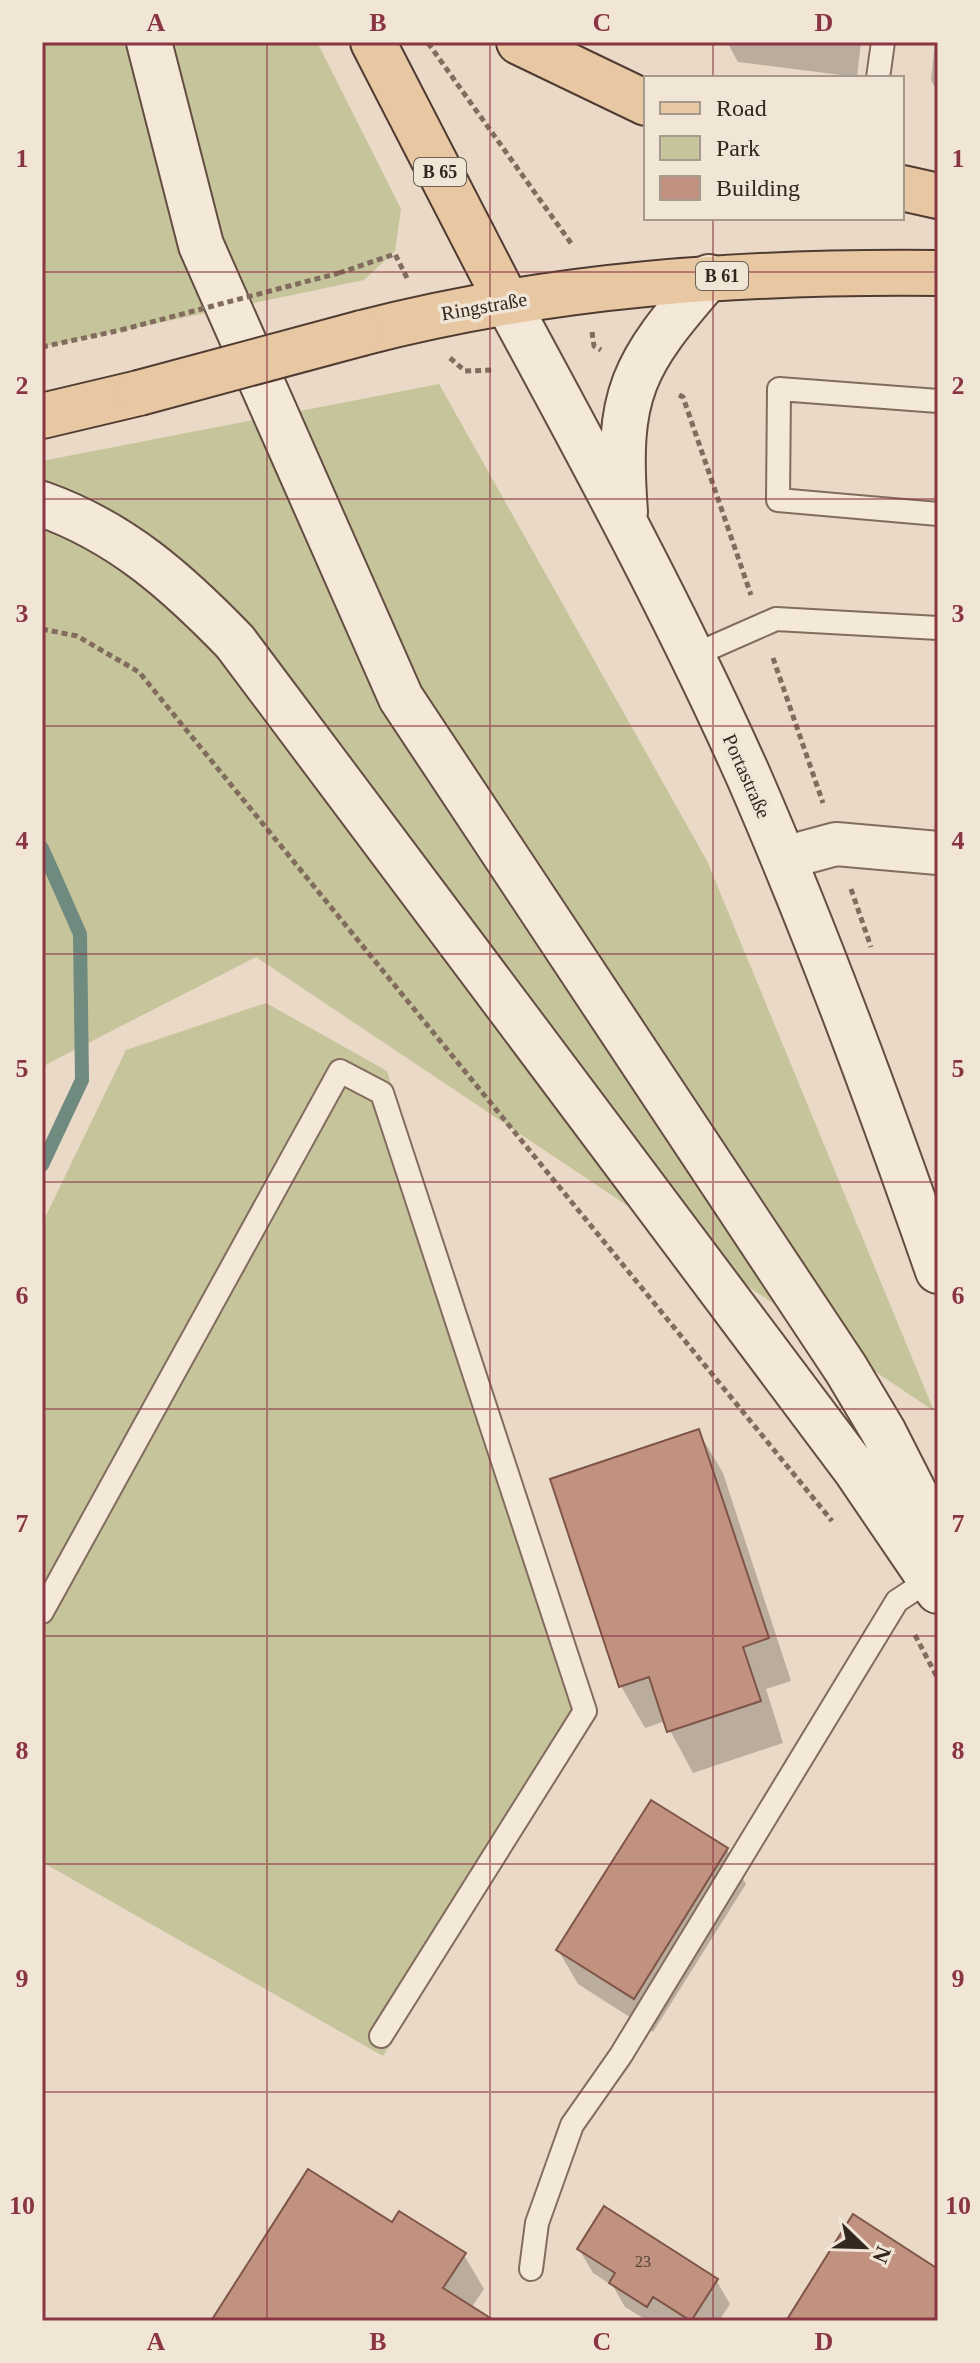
<svg xmlns="http://www.w3.org/2000/svg" width="980" height="2363" viewBox="0 0 980 2363" font-family="Georgia,serif">
	<style>
		.green { fill: #c5c49b }
		.shadow { fill: #0003 }
		.lines { fill: none; stroke-linecap: round; stroke-linejoin: round }
		.stream { stroke: #6f8a7f; stroke-width: 14 }
		.building { fill: #c29281; stroke: #7e5547; stroke-width: 2 }
		.lane-casing { stroke: #826c5e; stroke-width: 26 }
		.street-casing { stroke: #826c5e; stroke-width: 46 }
		.secondary-casing { stroke: #644d41; stroke-width: 48 }
		.primary-casing { stroke: #503b32; stroke-width: 48 }
		.path { stroke: #826c5e; stroke-width: 5; stroke-dasharray: 6 4; stroke-linecap: butt }
		.lane { stroke: #f4e8d8; stroke-width: 22 }
		.street { stroke: #f4e8d8; stroke-width: 42 }
		.secondary { stroke: #f4e8d8; stroke-width: 44 }
		.primary { stroke: #e7c8a3; stroke-width: 44 }
		.primary-bridge-casing { stroke: #503b32; stroke-width: 48; stroke-linecap: butt }
		.path-bridge { stroke: #826c5e; stroke-width: 5; stroke-dasharray: 6 4; stroke-linecap: butt }
		.primary-bridge { stroke: #e7c8a3; stroke-width: 44 }
		.grid { fill: none; stroke: #8a3542; stroke-width: 2; stroke-opacity: 0.55 }
		.labels { text-anchor: middle; stroke-width: 7; stroke-linejoin: round; paint-order: stroke }
		.number-label { font-size: 16px; fill: #584238 }
		.shield { fill: #f1e5d5; stroke: #6d6056; stroke-width: 2 }
		.shield-label { font-size: 18px; font-weight: bold; fill: #342720 }
		.street-label { font-size: 20px; fill: #342720; stroke: #f1e5d5 }
		.neatline { fill: none; stroke: #8a3542; stroke-width: 3 }
		.grid-label { font-size: 26px; text-anchor: middle; font-weight: bold; fill: #8a3542 }
	</style>
	<rect width="100%" height="100%" fill="#e9d9c6"/>
	<path class="green" d="M42 42H317L401 209 395 251 364 280 42 347Z
		M439 384 707 861 934 1411 256 957 47 1064 42 1075V461Z
		M266 1003 387 1071 597 1715 383 2056 42 1862V1224L126 1050Z"/>
	<path class="shadow" d="M727 42H861L857 77 738 62Z
		M935 42H938V93L931 80Z
		M698 1431 723 1473 791 1681 766 1689 783 1743 693 1773 665 1721 645 1728 621 1686Z
		M652 1803 727 1850 746 1884 653 2032 578 1984 558 1950Z
		M392 2225 464 2255 484 2289 471 2308 491 2321H219Z
		M579 2249 716 2280 730 2304 719 2321H648L625 2307 613 2286 593 2273Z"/>
	<g class="lines">
		<path class="stream" d="M42 848 80 934 82 1080 42 1165"/>
	</g>
	<path class="building" d="M699 1429 769 1638 743 1647 761 1701 667 1732 649 1677 619 1687 550 1479Z
		M651 1800 728 1848 634 1999 556 1950Z
		M308 2169 392 2222 399 2211 466 2253 443 2288 495 2321H211Z
		M604 2206 718 2279 691 2321 653 2297 647 2307 609 2283 615 2273 577 2249Z
		M853 2214 938 2269V2321H786Z"/>
	<g class="lines">
		<g class="lane-casing">
			<path id="lane" d="M878 78 883 42
				M938 401 779 389 778 500 938 514
				M692 656 776 619 938 628
				M42 1612 340 1071 382 1093 585 1711 381 2036
				M531 2269 537 2223 572 2125 621 2055 897 1601 929 1580"/>
		</g>
		<g class="street-casing">
			<path id="street" d="M784 858 836 844 938 853"/>
		</g>
		<g class="secondary-casing">
			<path id="secondary" d="M149 42 201 245 401 698 846 1369 883 1431 938 1539
				M507 302C591 457 676 614 748 775 819 938 880 1104 938 1271
				M42 504C121 532 177 582 235 642L855 1469 938 1591
				M625 512C616 393 632 365 709 277"/>
		</g>
		<g class="primary-casing">
			<path id="primary" d="M373 42 507 302
				M519 42 646 103
				M902 188 938 196
				M362 333C551 284 743 271 938 273
				M42 416 139 393"/>
		</g>
		<path class="path" d="M428 43 573 246
			M339 273 395 254 407 278
			M592 332 594 346 601 350
			M42 347 121 330
			M450 358 465 371 494 370
			M679 395 683 397 751 595
			M42 629 77 636 139 672 832 1521
			M773 658 823 803
			M851 889 871 947
			M915 1635 938 1679"/>
		<use href="#lane" class="lane"/>
		<use href="#street" class="street"/>
		<use href="#secondary" class="secondary"/>
		<use href="#primary" class="primary"/>
		<g class="primary-bridge-casing">
			<path id="primary-bridge" d="M139 393 362 333"/>
		</g>
		<path class="path-bridge" d="M121 330 339 273"/>
		<use href="#primary-bridge" class="primary-bridge"/>
	</g>
	<path class="grid" d="M267 42V2321M490 42V2321M713 42V78M713 218V2321M42 272H938M42 499H938M42 726H938M42 954H938M42 1182H938M42 1409H938M42 1636H938M42 1864H938M42 2092H938"/>
	<g class="labels">
		<g class="number-label">
			<text x="643" y="2267">23</text>
		</g>
		<g class="shield">
			<rect x="414" y="158" width="52" height="28" rx="6"/>
			<rect x="696" y="262" width="52" height="28" rx="6"/>
		</g>
		<g class="shield-label">
			<text x="440" y="178">B 65</text>
			<text x="722" y="282">B 61</text>
		</g>
		<g class="street-label">
			<text transform="translate(484 306) rotate(-10)" y="7">Ringstraße</text>
			<text transform="translate(747 776) rotate(66)" y="7">Portastraße</text>
		</g>
	</g>
	<rect width="980" height="2363" fill="none" stroke="#f1e5d5" stroke-width="88"/>
	<rect x="644" y="76" width="260" height="144" fill="#f1e5d5" stroke="#a5998d" stroke-width="2"/>
	<rect x="660" y="102" width="40" height="12" fill="#e7c8a3" stroke="#a5998d" stroke-width="2"/>
	<text x="716" y="116" font-size="24" fill="#342720">Road</text>
	<rect x="660" y="136" width="40" height="24" fill="#c5c49b" stroke="#a5998d" stroke-width="2"/>
	<text x="716" y="156" font-size="24" fill="#342720">Park</text>
	<rect x="660" y="176" width="40" height="24" fill="#c29281" stroke="#a5998d" stroke-width="2"/>
	<text x="716" y="196" font-size="24" fill="#342720">Building</text>
	<g transform="translate(864 2247) rotate(113)" stroke="#f1e5d5" stroke-width="6" paint-order="stroke">
	<path d="M0-6L14 30L0 20L-14 30Z" fill="#342720"/>
	<text y="-12" font-size="22" font-weight="bold" text-anchor="middle" fill="#342720">N</text>
	</g>
	<rect x="44" y="44" width="892" height="2275" class="neatline"/>
	<g class="grid-label">
		<text x="156" y="31">A</text>
		<text x="378" y="31">B</text>
		<text x="602" y="31">C</text>
		<text x="824" y="31">D</text>
		<text x="22" y="167">1</text>
		<text x="958" y="167">1</text>
		<text x="22" y="394">2</text>
		<text x="958" y="394">2</text>
		<text x="22" y="622">3</text>
		<text x="958" y="622">3</text>
		<text x="22" y="849">4</text>
		<text x="958" y="849">4</text>
		<text x="22" y="1077">5</text>
		<text x="958" y="1077">5</text>
		<text x="22" y="1304">6</text>
		<text x="958" y="1304">6</text>
		<text x="22" y="1532">7</text>
		<text x="958" y="1532">7</text>
		<text x="22" y="1759">8</text>
		<text x="958" y="1759">8</text>
		<text x="22" y="1987">9</text>
		<text x="958" y="1987">9</text>
		<text x="22" y="2214">10</text>
		<text x="958" y="2214">10</text>
		<text x="156" y="2350">A</text>
		<text x="378" y="2350">B</text>
		<text x="602" y="2350">C</text>
		<text x="824" y="2350">D</text>
	</g>
</svg>
